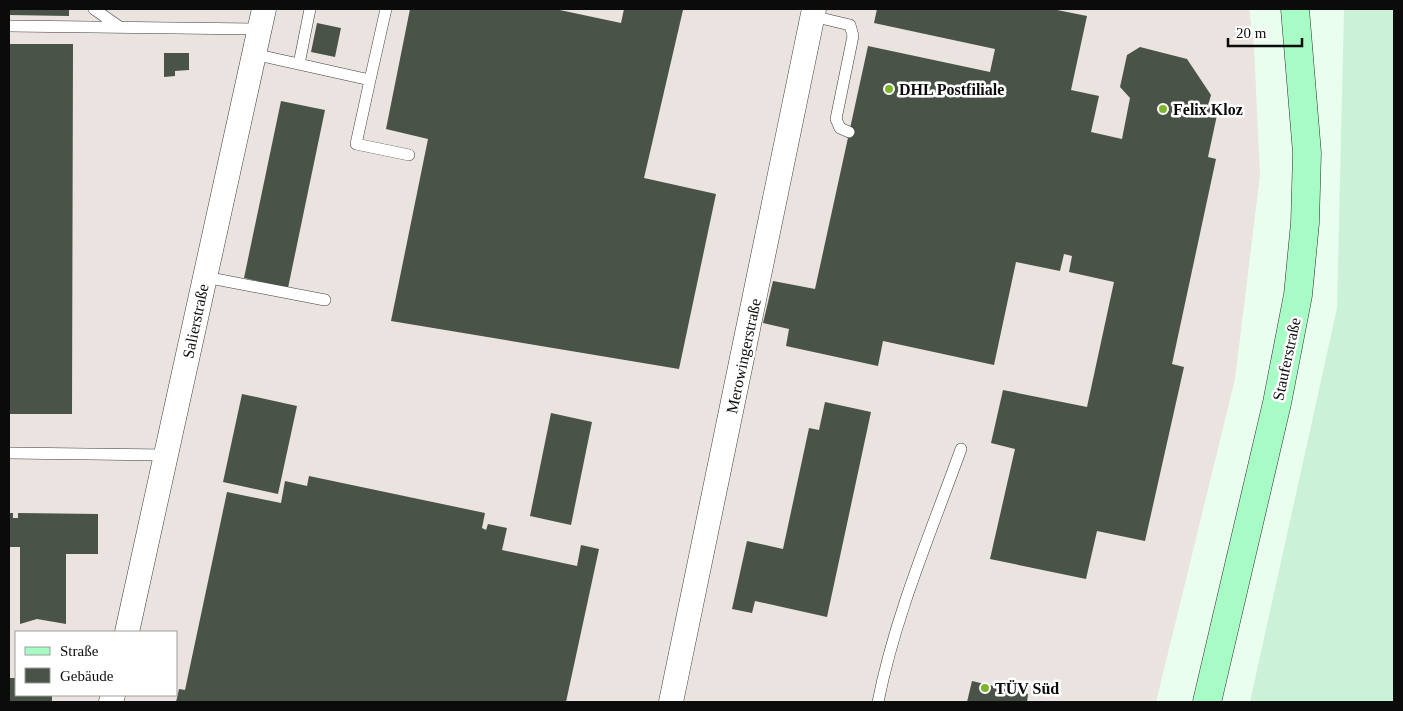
<svg xmlns="http://www.w3.org/2000/svg" width="1403" height="711" viewBox="0 0 1403 711" font-family="Georgia,serif">
	<style>
		.industrial { fill: #eae3df; fill-rule: evenodd }
		.farmland { fill: #cbf2d9 }
		.building { fill: #4a5348 }
		.lines { fill: none; stroke-linecap: round; stroke-linejoin: round }
		.lane-casing { stroke: #3e3e3e; stroke-width: 12 }
		.street-casing { stroke: #3e3e3e; stroke-width: 25 }
		.secondary-casing { stroke: #2d2d2d; stroke-width: 29 }
		.lane { stroke: #fff; stroke-width: 11 }
		.street { stroke: #fff; stroke-width: 24 }
		.secondary { stroke: #a7fbc4; stroke-width: 28 }
		.poi-dot { fill: #7cb42a; stroke: #fff; stroke-width: 2 }
		.labels { text-anchor: middle; stroke-width: 5; stroke-linejoin: round; paint-order: stroke }
		.poi-label { font-size: 16px; font-weight: bold; fill: #0b0b0b; stroke: #fff; text-anchor: start }
		.street-label { font-size: 16px; fill: #0b0b0b; stroke: #fff }
	</style>
	<rect width="100%" height="100%" fill="#e9feef"/>
	<path class="industrial" d="M9 9H1249L1254 47 1260 175 1235 379 1156 702H9ZM16 632H176V695H16Z"/>
	<path class="farmland" d="M1344 9H1394V702H1250L1337 308Z"/>
	<path class="building" d="M9 9H69V16L9 15Z
		M410 9H555L621 23 624 9 683 10 644 178 716 194 679 369 391 321 428 139 386 129Z
		M877 9H1052L1087 16 1071 90 1099 96 1091 132 1122 139 1130 98 1120 87 1127 55 1140 47 1187 59 1211 95 1208 106 1217 115 1208 157 1216 159 1172 364 1184 367 1145 541 1097 531 1086 579 990 559 1015 449 991 443 1003 390 1087 407 1114 282 1069 272 1072 256 1064 254 1060 271 1016 262 994 365 883 341 878 366 786 346 789 329 763 323 773 281 815 289 868 46 990 72 995 49 874 23Z
		M317 23 341 28 335 57 311 52Z
		M9 44H73L72 414H9Z
		M164 53H189V70L175 71V76L164 77Z
		M281 101 325 110 288 288 244 278Z
		M242 394 297 406 278 494 223 482Z
		M825 402 871 412 827 617 755 601 752 613 732 609 747 541 783 549 809 428 819 430Z
		M551 413 592 422 571 525 530 516Z
		M309 476 485 513 482 528 486 530 488 524 507 528 502 550 577 566 581 545 599 549 566 702H176L179 689 185 690 227 492 281 503 285 481 307 486Z
		M9 513H13V518H18V513L98 514V554H66V624L37 619 20 624V547H9Z
		M9 678H16V695H52V702H9Z
		M972 681 1028 694 1027 702H967Z"/>
	<g class="lines">
		<g class="lane-casing">
			<path id="lane" d="M94 9 121 28
				M812 16 850 25 853 36 836 119 840 128 849 132
				M9 26 259 29
				M254 54 370 80 386 9
				M299 64 310 9
				M370 80 356 144 409 155
				M205 277 325 300
				M9 453 166 455
				M878 702C895 616 931 532 961 449"/>
		</g>
		<g class="street-casing">
			<path id="street" d="M127 632 264 9
				M111 702 113 695
				M671 702 814 9"/>
		</g>
		<g class="secondary-casing">
			<path id="secondary" d="M1207 702 1277 403 1298 295 1305 223 1307 153 1295 9"/>
		</g>
		<use href="#lane" class="lane"/>
		<use href="#street" class="street"/>
		<use href="#secondary" class="secondary"/>
	</g>
	<g class="poi-dot">
		<circle cx="889" cy="89" r="5"/>
		<circle cx="1163" cy="109" r="5"/>
		<circle cx="985" cy="688" r="5"/>
	</g>
	<g class="labels">
		<g class="poi-label">
			<text x="899" y="95">DHL Postfiliale</text>
			<text x="1173" y="115">Felix Kloz</text>
			<text x="995" y="694">TÜV Süd</text>
		</g>
		<g class="street-label">
			<text transform="translate(195 321) rotate(-78)" y="6">Salierstraße</text>
			<text transform="translate(743 356) rotate(-78)" y="6">Merowingerstraße</text>
			<text transform="translate(1286 359) rotate(-78)" y="6">Stauferstraße</text>
		</g>
	</g>
	<rect width="1403" height="711" fill="none" stroke="#0b0b0b" stroke-width="20"/>
	<rect x="15" y="631" width="162" height="65" fill="#ffffff" stroke="#9d9d9d"/>
	<rect x="25" y="647" width="25" height="8" fill="#a7fbc4" stroke="#9d9d9d"/>
	<text x="60" y="656" font-size="15" fill="#0b0b0b">Straße</text>
	<rect x="25" y="668" width="25" height="15" fill="#4a5348" stroke="#9d9d9d"/>
	<text x="60" y="681" font-size="15" fill="#0b0b0b">Gebäude</text>
	<path d="M1228 38v8h74v-8" fill="none" stroke="#0b0b0b" stroke-width="2.5"/>
	<text x="1236" y="38" font-size="15" fill="#0b0b0b" stroke="#ffffff" stroke-width="4" paint-order="stroke">20 m</text>
</svg>
